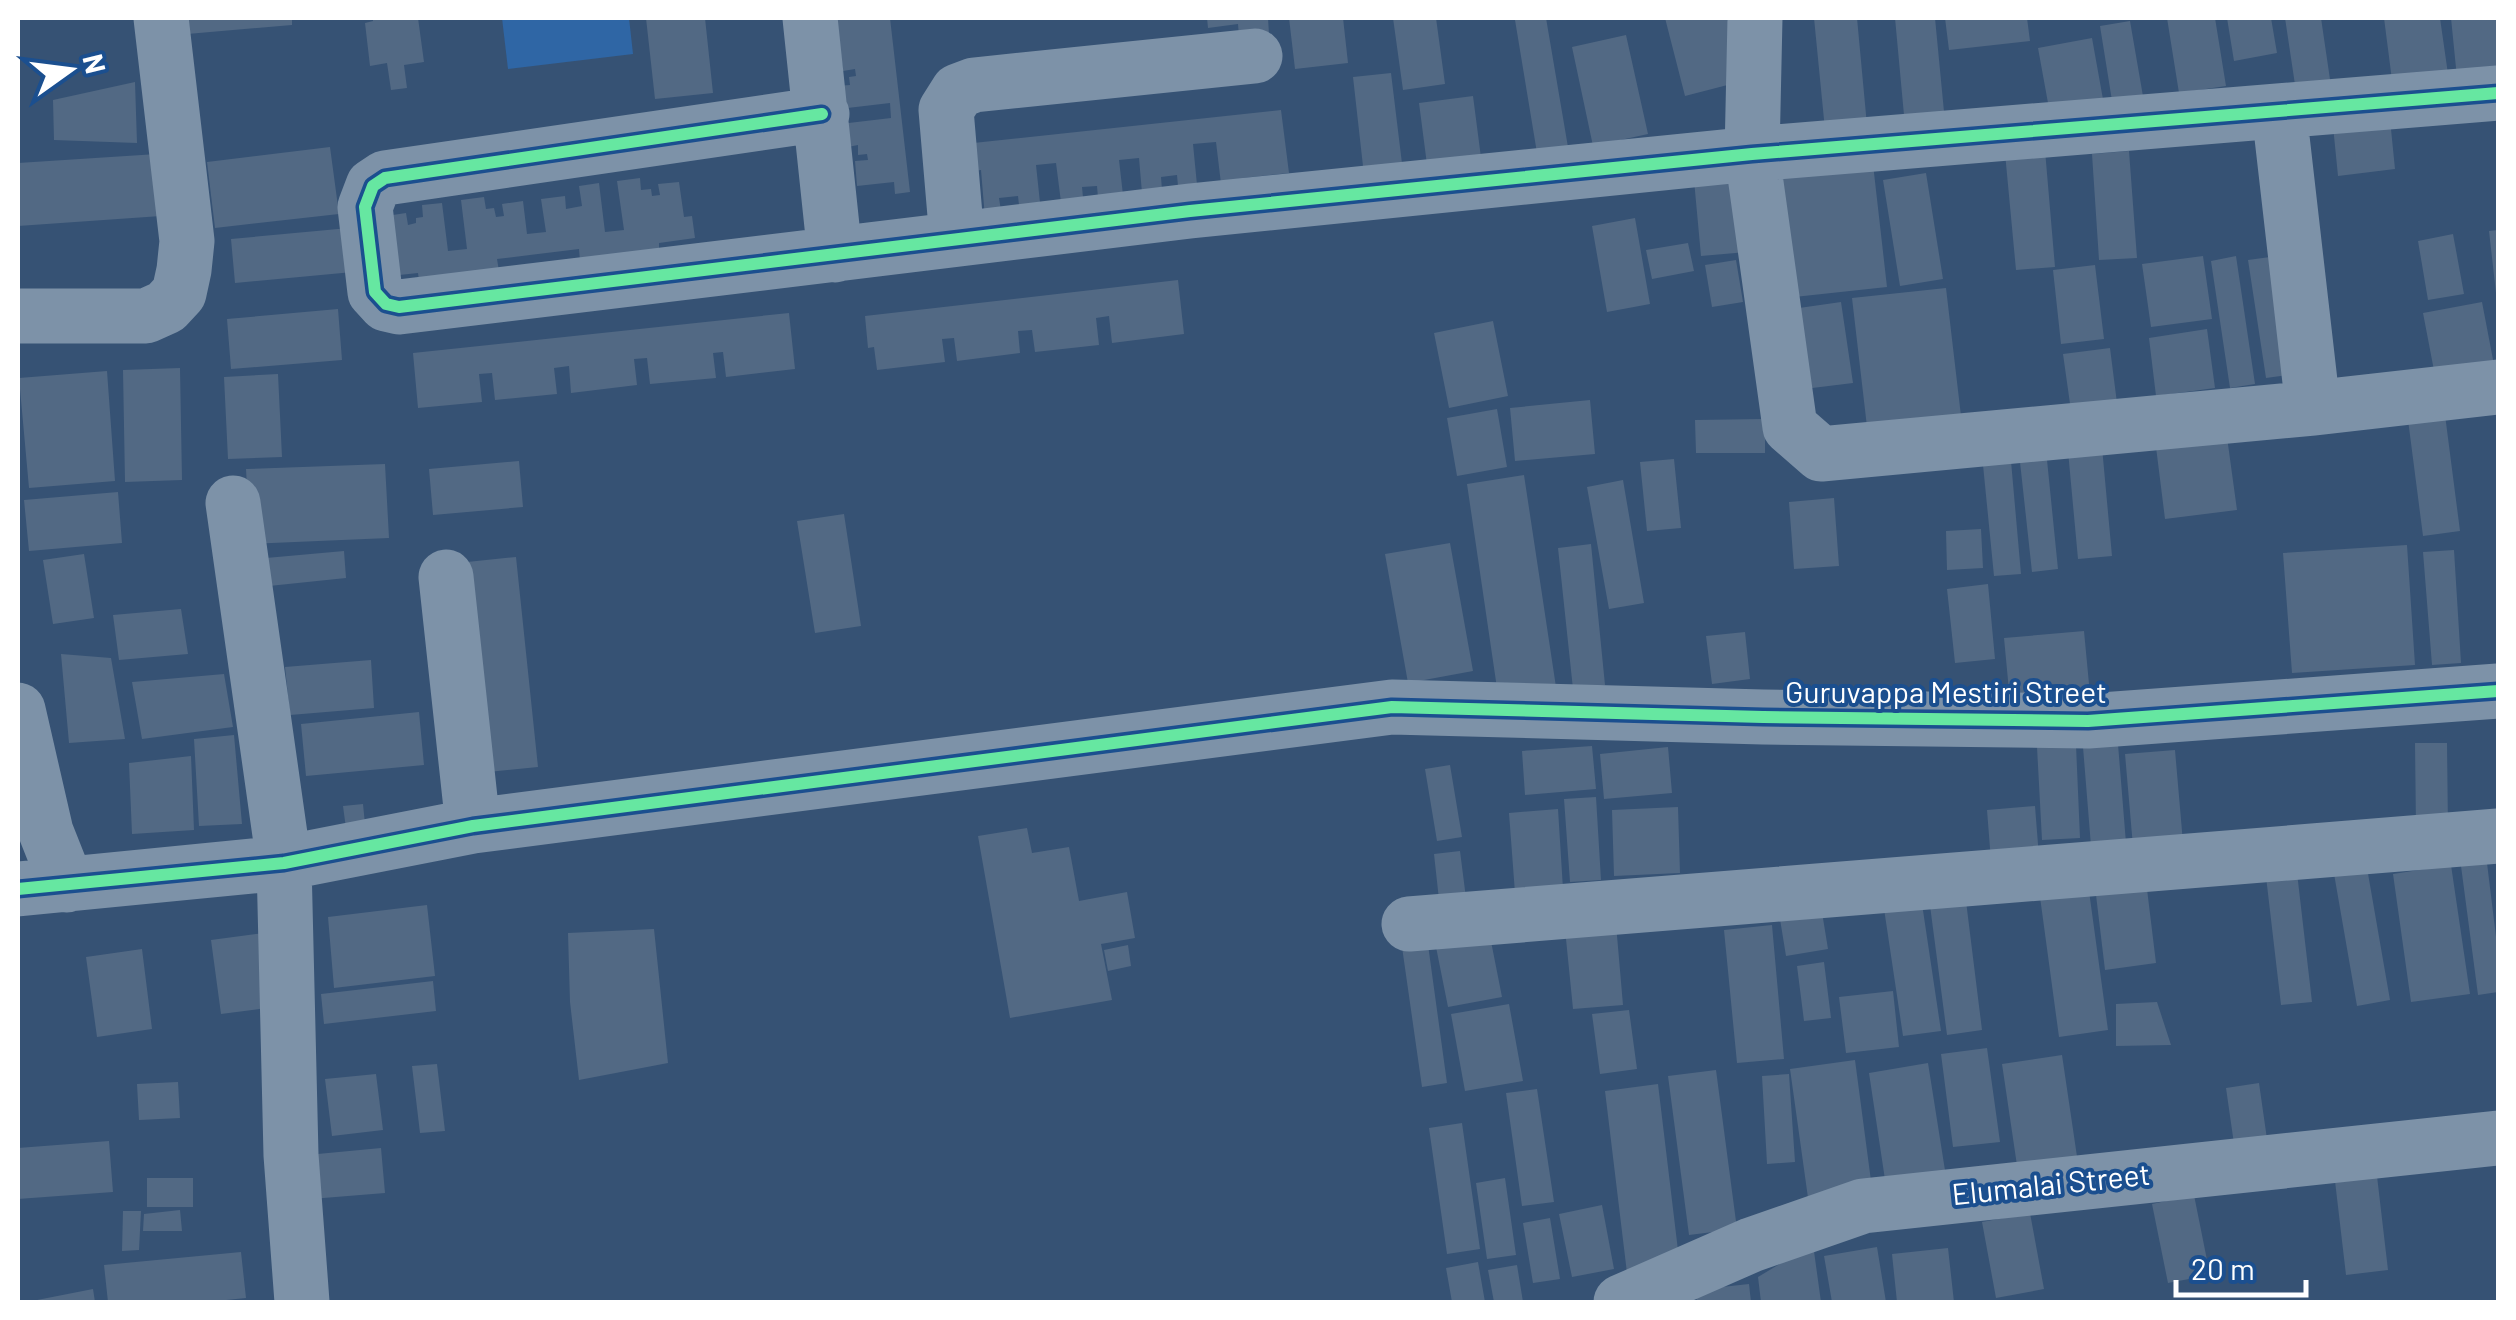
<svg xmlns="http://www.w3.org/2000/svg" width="2516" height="1320" viewBox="0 0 2516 1320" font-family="Barlow,sans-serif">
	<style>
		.green { fill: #2f66a5 }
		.building { fill: #526984 }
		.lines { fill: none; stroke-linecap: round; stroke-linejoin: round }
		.minor { stroke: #7d92a8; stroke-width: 55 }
		.cycleway-casing { stroke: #1b4f8f; stroke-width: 19 }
		.cycleway { stroke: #66e7a1; stroke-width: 12 }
		.labels { text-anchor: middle; stroke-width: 8; stroke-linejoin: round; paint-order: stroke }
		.street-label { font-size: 30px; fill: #fff; stroke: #1b4f8f }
	</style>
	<rect width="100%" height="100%" fill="#365274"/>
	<path class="green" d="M502 18H629L633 54 508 69Z"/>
	<path class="building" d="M174 18H292V25L176 35Z
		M373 18H418L424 62 404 65 407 88 391 90 387 63 370 66 365 23 373 21Z
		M646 18H705L713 93 655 99Z
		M836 18H890L910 192 895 194 894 182 857 186 855 161 868 160 867 154 858 155V145L843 148 840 124 891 118 890 103 839 109 836 86 850 85 849 77 856 76 855 69 843 71Z
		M1207 18H1268L1269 34 1239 37 1238 24 1208 28Z
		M1289 18H1343L1348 63 1295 69Z
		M1393 18H1436L1445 84 1403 90Z
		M1530 18H1546L1569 153 1538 159 1515 20Z
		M1665 18H1727L1743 81 1685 96Z
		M1814 18H1857L1868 136 1826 140Z
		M1895 18H1935L1945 122 1905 126Z
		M1945 18H2027L2030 41 1949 50Z
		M2167 18H2215L2226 86 2179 93Z
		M2227 18H2271L2277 53 2234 61Z
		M2285 18H2321L2332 93 2297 98Z
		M2384 18H2440L2449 81 2393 88Z
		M2451 18H2498V84L2458 88Z
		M2130 21 2144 102 2113 107 2100 26Z
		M1626 35 1648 134 1593 146 1572 47Z
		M2092 38 2106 116 2052 125 2038 48Z
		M1391 73 1404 180 1365 184 1353 77Z
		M135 82 137 143 54 140 53 100Z
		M1473 96 1483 173 1429 180 1419 103Z
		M1281 110 1289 173 1243 178 1244 190 1222 192 1216 142 1193 144 1198 195 1179 197 1177 175 1161 177 1162 190 1142 193 1139 158 1119 160 1123 195 1098 198 1097 186 1082 187 1084 208 1062 210 1056 163 1036 165 1041 212 1020 214 1018 196 999 198 1002 217 985 218 981 170 968 172 964 144Z
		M2390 119 2395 169 2338 176 2333 126Z
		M330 147 339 214 215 228 207 162Z
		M2045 150 2055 267 2016 270 2005 153Z
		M2129 151 2137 258 2099 260 2092 154Z
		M157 154 161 216 18 226V163Z
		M1873 164 1887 287 1785 298 1771 176Z
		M1926 173 1943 279 1900 286 1883 180Z
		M1739 176 1747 252 1701 256 1694 180Z
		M640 178 641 190 651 189 652 196 660 195 658 184 679 182 684 217 692 216 695 238 659 243V251L580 261 579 249 497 259 499 271 419 281 418 273 381 277 386 216 406 213 408 225 416 223V218L423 217 422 205 442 203 448 251 467 249 461 200 484 197 486 209 494 208 496 217 504 216 502 204 523 201 527 234 546 232 541 199 565 196 566 209 582 206 579 186 599 183 605 232 624 230 617 181Z
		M1635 218 1650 304 1607 312 1592 226Z
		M349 228 353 272 235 283 231 239Z
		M2498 230V293H2496L2489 231Z
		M2453 234 2464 294 2428 300 2418 241Z
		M1688 243 1694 271 1652 279 1646 250Z
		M2203 256 2212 319 2151 327 2142 264Z
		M2236 256 2255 384 2230 388 2211 261Z
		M2270 257 2288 375 2266 378 2248 260Z
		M1736 260 1743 302 1712 307 1705 265Z
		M2095 265 2104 339 2061 344 2053 270Z
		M1178 280 1184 334 1112 343 1109 316 1096 318 1099 345 1035 352 1032 330 1018 331 1020 353 957 361 954 338 942 339 945 362 877 370 874 347 868 348 865 316Z
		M1946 288 1963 433 1869 444 1852 298Z
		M1841 302 1853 383 1796 390 1785 310Z
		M2482 302 2495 370 2436 381 2423 313Z
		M338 309 342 360 231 369 227 319Z
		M789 313 795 369 726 377 723 352 713 353 716 378 650 384 647 358 634 359 637 385 571 393 569 366 554 368 557 394 495 400 492 373 479 374 482 402 418 408 413 353Z
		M1493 321 1508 396 1449 408 1434 333Z
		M2207 329 2215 388 2156 396 2149 338Z
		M2110 348 2118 411 2072 418 2063 354Z
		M180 368 182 480 125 482 123 370Z
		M107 371 115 481 29 488 19 378Z
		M278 374 282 457 228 459 224 377Z
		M1590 400 1595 454 1515 461 1510 408Z
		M2444 407 2460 531 2423 536 2407 412Z
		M1497 409 1507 467 1457 476 1447 418Z
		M1765 419V453H1696L1695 420Z
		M2227 437 2237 510 2165 519 2156 447Z
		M2102 447 2112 556 2078 559 2068 451Z
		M2046 450 2058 569 2032 572 2019 453Z
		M1674 459 1681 528 1647 531 1640 462Z
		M519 461 523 507 433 515 429 469Z
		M2011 461 2021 574 1994 576 1983 465Z
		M385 464 389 538 250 544 246 469Z
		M1524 475 1556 687 1498 695 1467 484Z
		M1623 480 1644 603 1609 609 1587 487Z
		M118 492 122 543 29 551 24 500Z
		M1834 498 1839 566 1794 569 1789 502Z
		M844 514 861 626 815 633 797 521Z
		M1981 529 1983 568 1947 570 1946 531Z
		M1450 543 1473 671 1408 683 1385 554Z
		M1591 544 1605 685 1573 689 1558 548Z
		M2407 545 2415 665 2292 673 2283 553Z
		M2454 550 2461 663 2432 665 2423 552Z
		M344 551 346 578 269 586 266 558Z
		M84 554 94 618 53 624 43 560Z
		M516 557 538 767 488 772 467 562Z
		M1988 584 1995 659 1955 663 1947 589Z
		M181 609 188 654 119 660 113 615Z
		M2084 631 2091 705 2011 712 2004 638Z
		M1745 632 1750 679 1712 684 1706 636Z
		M61 654 111 658 125 739 69 743Z
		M371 660 374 708 290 715 285 667Z
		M224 674 233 727 142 739 132 682Z
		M419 712 424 765 306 776 301 724Z
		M234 735 242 824 199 826 194 739Z
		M2415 743H2447L2448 829H2416Z
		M2118 744 2126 843 2091 846 2083 747Z
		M2076 745 2080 838 2042 840 2037 747Z
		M1592 746 1596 789 1525 795 1522 751Z
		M1668 747 1672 793 1604 799 1600 754Z
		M2175 750 2184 854 2134 858 2125 754Z
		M191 756 194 830 132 834 129 763Z
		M1450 765 1462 837 1437 841 1425 769Z
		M1596 797 1601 880 1570 882 1564 799Z
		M363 804 366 834 347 836 343 806Z
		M2035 806 2039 857 1991 861 1987 810Z
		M1678 807 1680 873 1614 876 1612 810Z
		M1558 809 1563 889 1515 893 1509 813Z
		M1027 828 1032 853 1069 847 1079 901 1127 892 1135 938 1101 944 1112 1000 1010 1018 978 836Z
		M1460 851 1467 906 1440 909 1434 854Z
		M2366 862 2390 1000 2357 1006 2333 868Z
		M2487 863 2498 953V992L2478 995 2461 866Z
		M2296 864 2312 1002 2281 1005 2265 868Z
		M2451 865 2470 994 2411 1002 2393 874Z
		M2147 889 2156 963 2105 970 2096 895Z
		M2089 891 2108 1030 2059 1037 2040 897Z
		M1965 893 1982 1030 1947 1035 1929 898Z
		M1921 897 1941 1031 1903 1036 1883 902Z
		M427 905 435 976 334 988 328 917Z
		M1821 906 1828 949 1786 956 1779 913Z
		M1616 924 1623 1005 1573 1009 1565 929Z
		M1772 925 1784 1059 1737 1063 1724 930Z
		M1488 926 1502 997 1448 1007 1434 937Z
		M654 929 668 1063 579 1080 570 1002 568 933Z
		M1426 930 1447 1083 1422 1087 1400 933Z
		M264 933 274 1007 221 1014 211 940Z
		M1128 945 1131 966 1108 971 1104 950Z
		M142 949 152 1029 97 1037 86 957Z
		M1824 962 1831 1018 1804 1021 1797 966Z
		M433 981 436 1011 324 1024 321 994Z
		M1893 991 1899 1047 1846 1053 1839 997Z
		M2157 1002 2171 1045 2116 1046V1004Z
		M1509 1004 1523 1081 1465 1091 1451 1014Z
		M1629 1010 1637 1069 1600 1074 1592 1014Z
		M1987 1048 2000 1142 1953 1147 1941 1054Z
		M2062 1055 2079 1170 2019 1179 2002 1064Z
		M1855 1060 1873 1196 1809 1205 1790 1069Z
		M1928 1063 1947 1183 1887 1193 1869 1073Z
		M437 1064 445 1131 420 1133 412 1066Z
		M1716 1070 1737 1229 1689 1235 1668 1076Z
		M376 1074 383 1130 332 1136 325 1079Z
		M1789 1074 1795 1162 1767 1164 1762 1076Z
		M178 1082 180 1118 139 1120 137 1084Z
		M2259 1083 2268 1146 2235 1151 2226 1088Z
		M1658 1084 1680 1267 1627 1273 1605 1091Z
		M1537 1089 1554 1202 1522 1206 1506 1093Z
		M1462 1123 1480 1249 1447 1254 1429 1128Z
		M109 1141 113 1192 18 1199V1148Z
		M381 1148 385 1193 311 1199 307 1155Z
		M2377 1176 2388 1270 2346 1275 2335 1181Z
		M147 1178H193V1207H147Z
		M1505 1178 1516 1255 1487 1259 1476 1183Z
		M2194 1195 2210 1275 2168 1283 2152 1204Z
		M1602 1205 1614 1269 1572 1277 1559 1214Z
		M180 1210 182 1231H143L144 1214Z
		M123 1211H141L139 1250 122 1251Z
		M2030 1213 2044 1289 1996 1298 1982 1222Z
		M1550 1218 1560 1279 1533 1283 1523 1223Z
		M1813 1244 1821 1302H1761L1758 1277Z
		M1877 1247 1886 1302H1832L1824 1256Z
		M1948 1248 1954 1302H1897L1892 1254Z
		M241 1252 246 1298 207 1302H108L104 1265Z
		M1478 1262 1485 1302H1452L1446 1268Z
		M1517 1265 1523 1302H1494L1488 1270Z
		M1749 1284 1751 1302H1697L1695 1290Z
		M93 1289 95 1302H32V1301Z"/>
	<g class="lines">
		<path class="minor" d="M810 18 835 255
			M1755 18 1752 154 1790 427 1821 454 2313 408 2498 387
			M2279 111 2313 408
			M822 114 385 178 373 186 365 207 375 292 386 304 399 307 1190 211 1752 154 2498 93
			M957 239 946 110 958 91 974 85 1255 56
			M18 316H146L166 307 179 293 184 270 187 241 161 18
			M233 503 284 863 291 1155 302 1302
			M446 577 473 826
			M18 710 46 832 67 885
			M18 889 284 863 473 826 1392 707 1763 717 2088 721 2498 691
			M1409 924 2498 836
			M1621 1302 1751 1245 1863 1206 2498 1138"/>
		<g class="cycleway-casing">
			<path id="cycleway" d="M822 114 385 178 373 186 365 207 375 292 386 304 399 307 1190 211 1752 154 2498 93
				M18 889 284 863 473 826 1392 707 1763 717 2088 721 2498 691"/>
		</g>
		<use href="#cycleway" class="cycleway"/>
	</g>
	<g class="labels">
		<g class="street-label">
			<text x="1946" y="703">Guruvappa Mestiri Street</text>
			<text transform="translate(2051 1185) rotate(-6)" y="10">Elumalai Street</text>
		</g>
	</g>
	<rect width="2516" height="1320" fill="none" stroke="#ffffff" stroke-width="40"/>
	<g transform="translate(70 70) rotate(76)" stroke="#1b4f8f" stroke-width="8" paint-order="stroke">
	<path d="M0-8L18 38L0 25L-18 38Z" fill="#ffffff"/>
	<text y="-15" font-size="28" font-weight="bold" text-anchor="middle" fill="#ffffff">N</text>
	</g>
	<path d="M2176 1280v15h130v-15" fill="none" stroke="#ffffff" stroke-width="5"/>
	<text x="2191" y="1280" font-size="30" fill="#ffffff" stroke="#1b4f8f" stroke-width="8" paint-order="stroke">20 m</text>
</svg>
